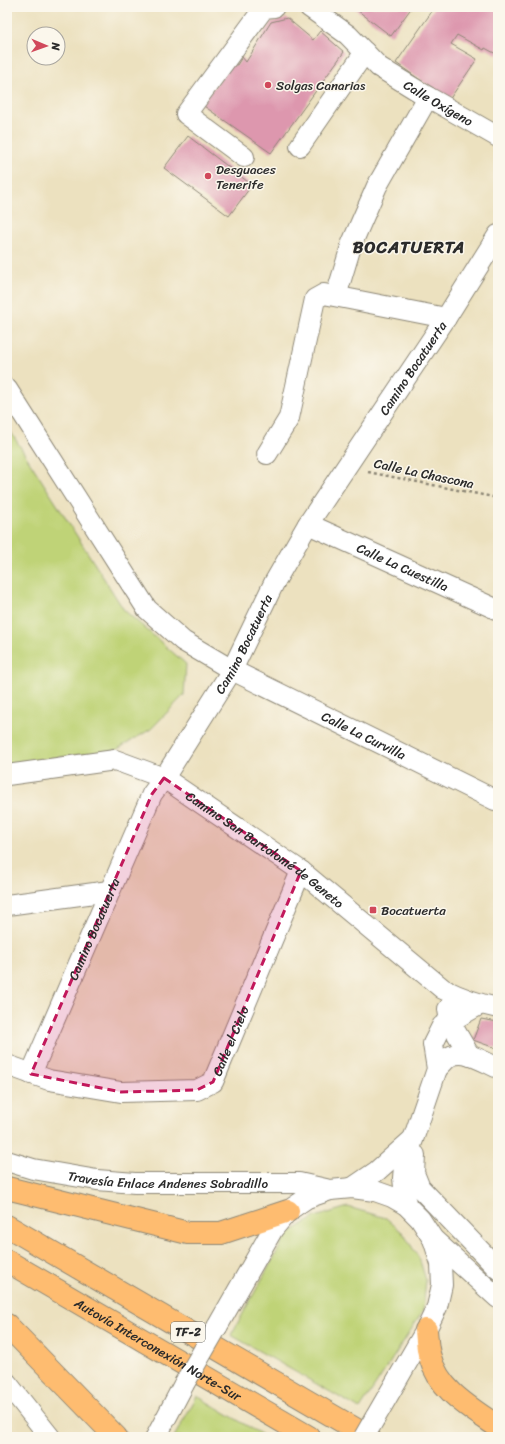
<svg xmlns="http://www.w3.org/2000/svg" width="505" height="1444" viewBox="0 0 505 1444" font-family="Sriracha,sans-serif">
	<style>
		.green { fill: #bfd377; stroke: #757f51 }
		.building { fill: #dd97ae }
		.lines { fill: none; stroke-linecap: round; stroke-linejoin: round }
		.minor-casing { stroke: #8c8675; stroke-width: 22 }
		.highway-casing { stroke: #8c8675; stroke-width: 24 }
		.path { stroke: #8c8675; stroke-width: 2.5; stroke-dasharray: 3 3; stroke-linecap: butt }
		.minor { stroke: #fff; stroke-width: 20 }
		.highway { stroke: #febc70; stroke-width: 22 }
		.minor-bridge-casing { stroke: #8c8675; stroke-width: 22; stroke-linecap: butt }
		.minor-bridge { stroke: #fff; stroke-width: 20 }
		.marked { fill: #c2185b; fill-opacity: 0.2; stroke: #c2185b; stroke-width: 3; stroke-dasharray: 8 5; stroke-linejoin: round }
		.poi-dot { fill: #d1495b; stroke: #fbf7ec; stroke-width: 1.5 }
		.labels { text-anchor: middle; stroke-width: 3; stroke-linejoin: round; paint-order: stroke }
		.shield { fill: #fbf7ec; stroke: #696865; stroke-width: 1 }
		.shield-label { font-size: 12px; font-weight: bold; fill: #2b2b2b }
		.poi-label { font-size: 13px; fill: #2b2b2b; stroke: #fbf7ec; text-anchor: start }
		.street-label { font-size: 13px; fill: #2b2b2b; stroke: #fbf7ec }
		.district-label { font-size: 17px; font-weight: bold; letter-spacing: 1px; fill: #2b2b2b; stroke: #fbf7ec }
	</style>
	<rect width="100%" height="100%" fill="#fbf7ec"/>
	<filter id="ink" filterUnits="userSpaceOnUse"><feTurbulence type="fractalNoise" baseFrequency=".025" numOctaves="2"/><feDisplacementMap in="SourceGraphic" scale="8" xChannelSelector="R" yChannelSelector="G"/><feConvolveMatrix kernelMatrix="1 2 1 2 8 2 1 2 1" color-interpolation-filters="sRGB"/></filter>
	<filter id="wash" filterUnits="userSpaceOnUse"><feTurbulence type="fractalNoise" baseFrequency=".012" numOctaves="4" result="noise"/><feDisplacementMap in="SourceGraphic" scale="16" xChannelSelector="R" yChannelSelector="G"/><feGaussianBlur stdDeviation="0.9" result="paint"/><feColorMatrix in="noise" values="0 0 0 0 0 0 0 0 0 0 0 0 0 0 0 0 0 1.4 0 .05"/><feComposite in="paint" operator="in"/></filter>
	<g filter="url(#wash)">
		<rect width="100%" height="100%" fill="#ece1bf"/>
		<path class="green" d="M7 426 124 610 186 664 184 695 151 729 116 750 7 764Z
			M348 1207 386 1218 403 1233 419 1258 426 1280 423 1311 360 1409 231 1335 287 1234 315 1217Z
			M197 1396 266 1437H174Z"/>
		<g id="blocks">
			<path class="building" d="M353 7H412L391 36Z
				M435 7H498V55L485 48 484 50 457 35 451 44 477 59 449 100 396 63Z
				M287 18 313 40 320 31 344 52 271 153 201 104 231 64 237 65 242 57 246 62 271 22Z
				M188 136 252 185 229 216 164 168Z
				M481 1019 498 1022V1049L473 1040Z"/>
		</g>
	</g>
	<g filter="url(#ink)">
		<use href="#blocks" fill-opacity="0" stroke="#8c8675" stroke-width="1"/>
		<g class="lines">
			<g class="minor-casing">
				<g id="minor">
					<path id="s1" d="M309 7 348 35 379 67 428 97 498 137"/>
					<path d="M300 146 365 52"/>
					<path d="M244 157 186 114 264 8 274 7"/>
					<path d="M336 296 352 243 377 186 428 97"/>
					<path id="s2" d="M7 389 147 609 183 641 232 670 495 800"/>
					<path d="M267 454 289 418 315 299 324 294 446 318"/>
					<path id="s3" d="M308 524 498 610"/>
					<path id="s4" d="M7 775 115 760 164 778 301 871 443 989C461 998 478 1004 498 1008"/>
					<path d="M7 905 109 891"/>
					<path d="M448 1009 450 1022 470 1056"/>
					<path id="s5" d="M7 1065 49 1080 121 1092 197 1090 213 1082 301 871"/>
					<path d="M437 1069C441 1065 445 1060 449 1057 464 1048 484 1062 498 1068"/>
					<path id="s6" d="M31 1074 152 794 164 778 232 670 274 583 308 524 446 318 498 235"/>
					<path d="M415 1155 414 1173 420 1188 498 1269"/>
					<path id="s7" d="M7 1161 33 1169 97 1180 135 1183H299L330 1190"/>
					<path d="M352 1188 377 1171 413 1139"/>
					<path d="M406 1205 403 1178 404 1166 437 1069 433 1044 442 1026 479 1005"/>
					<path d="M217 1327 273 1229 288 1211 307 1198 330 1190 352 1188 375 1191 392 1197 406 1205 420 1219 433 1239 498 1298"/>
					<path d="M7 1383 50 1437"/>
					<path d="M375 1418 426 1330 437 1307 442 1285 441 1264 433 1239"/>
					<path d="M156 1437 184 1384"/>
				</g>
			</g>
			<g class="highway-casing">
				<g id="highway">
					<path d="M7 1188 188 1233H221L288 1211"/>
					<path d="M7 1226 369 1437"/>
					<path id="s8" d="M7 1261 309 1437"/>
					<path d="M7 1325 116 1437"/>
					<path d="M426 1330C427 1339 427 1349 430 1357 439 1391 471 1408 498 1427"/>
				</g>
			</g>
			<path class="path" d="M368 472 498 498"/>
			<use href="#minor" class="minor"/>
			<use href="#highway" class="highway"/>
			<g class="minor-bridge-casing">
				<path id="minor-bridge" d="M184 1384 217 1327
					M364 1437 375 1418"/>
			</g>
			<use href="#minor-bridge" class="minor-bridge"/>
		</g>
	</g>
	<path class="marked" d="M164 778 301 871 213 1082 197 1090 121 1092 31 1074 152 794Z"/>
	<g class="poi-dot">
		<circle cx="268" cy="85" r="4"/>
		<circle cx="208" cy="176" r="4"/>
		<rect x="369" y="906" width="8" height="8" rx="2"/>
	</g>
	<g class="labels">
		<rect class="shield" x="171" y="1322" width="34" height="20" rx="3"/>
		<g class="shield-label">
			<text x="188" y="1336">TF-2</text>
		</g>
		<g class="poi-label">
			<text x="276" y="90">Solgas Canarias</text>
			<text x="216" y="174">Desguaces<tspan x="216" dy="15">Tenerife</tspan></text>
			<text x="381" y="915">Bocatuerta</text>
		</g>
		<g class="street-label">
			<text dy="5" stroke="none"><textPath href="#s1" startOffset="162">Calle Oxígeno</textPath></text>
			<text dy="5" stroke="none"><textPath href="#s6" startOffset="805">Camino Bocatuerta</textPath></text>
			<text transform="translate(424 473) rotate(12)" y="5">Calle La Chascona</text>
			<text dy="5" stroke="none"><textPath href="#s3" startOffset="104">Calle La Cuestilla</textPath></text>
			<text dy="5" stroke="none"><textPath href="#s6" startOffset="481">Camino Bocatuerta</textPath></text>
			<text dy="5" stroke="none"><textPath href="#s2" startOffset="513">Calle La Curvilla</textPath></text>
			<text dy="5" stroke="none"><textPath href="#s4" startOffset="285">Camino San Bartolomé de Geneto</textPath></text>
			<text dy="5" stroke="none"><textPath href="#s6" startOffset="158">Camino Bocatuerta</textPath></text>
			<text dy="5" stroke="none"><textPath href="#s5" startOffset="256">Calle el Cielo</textPath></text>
			<text dy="5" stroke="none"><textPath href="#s7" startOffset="163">Travesía Enlace Andenes Sobradillo</textPath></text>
			<text dy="5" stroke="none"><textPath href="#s8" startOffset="175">Autovía Interconexión Norte-Sur</textPath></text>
		</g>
		<g class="district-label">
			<text x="409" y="253">BOCATUERTA</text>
		</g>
	</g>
	<rect width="505" height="1444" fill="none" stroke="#fbf7ec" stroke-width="24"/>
	<g transform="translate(46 46) rotate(92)"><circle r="19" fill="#fbf7ec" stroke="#a8a59f"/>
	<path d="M0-3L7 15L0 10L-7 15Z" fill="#d1495b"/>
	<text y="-6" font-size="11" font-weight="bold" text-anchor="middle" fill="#2b2b2b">N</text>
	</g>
</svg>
